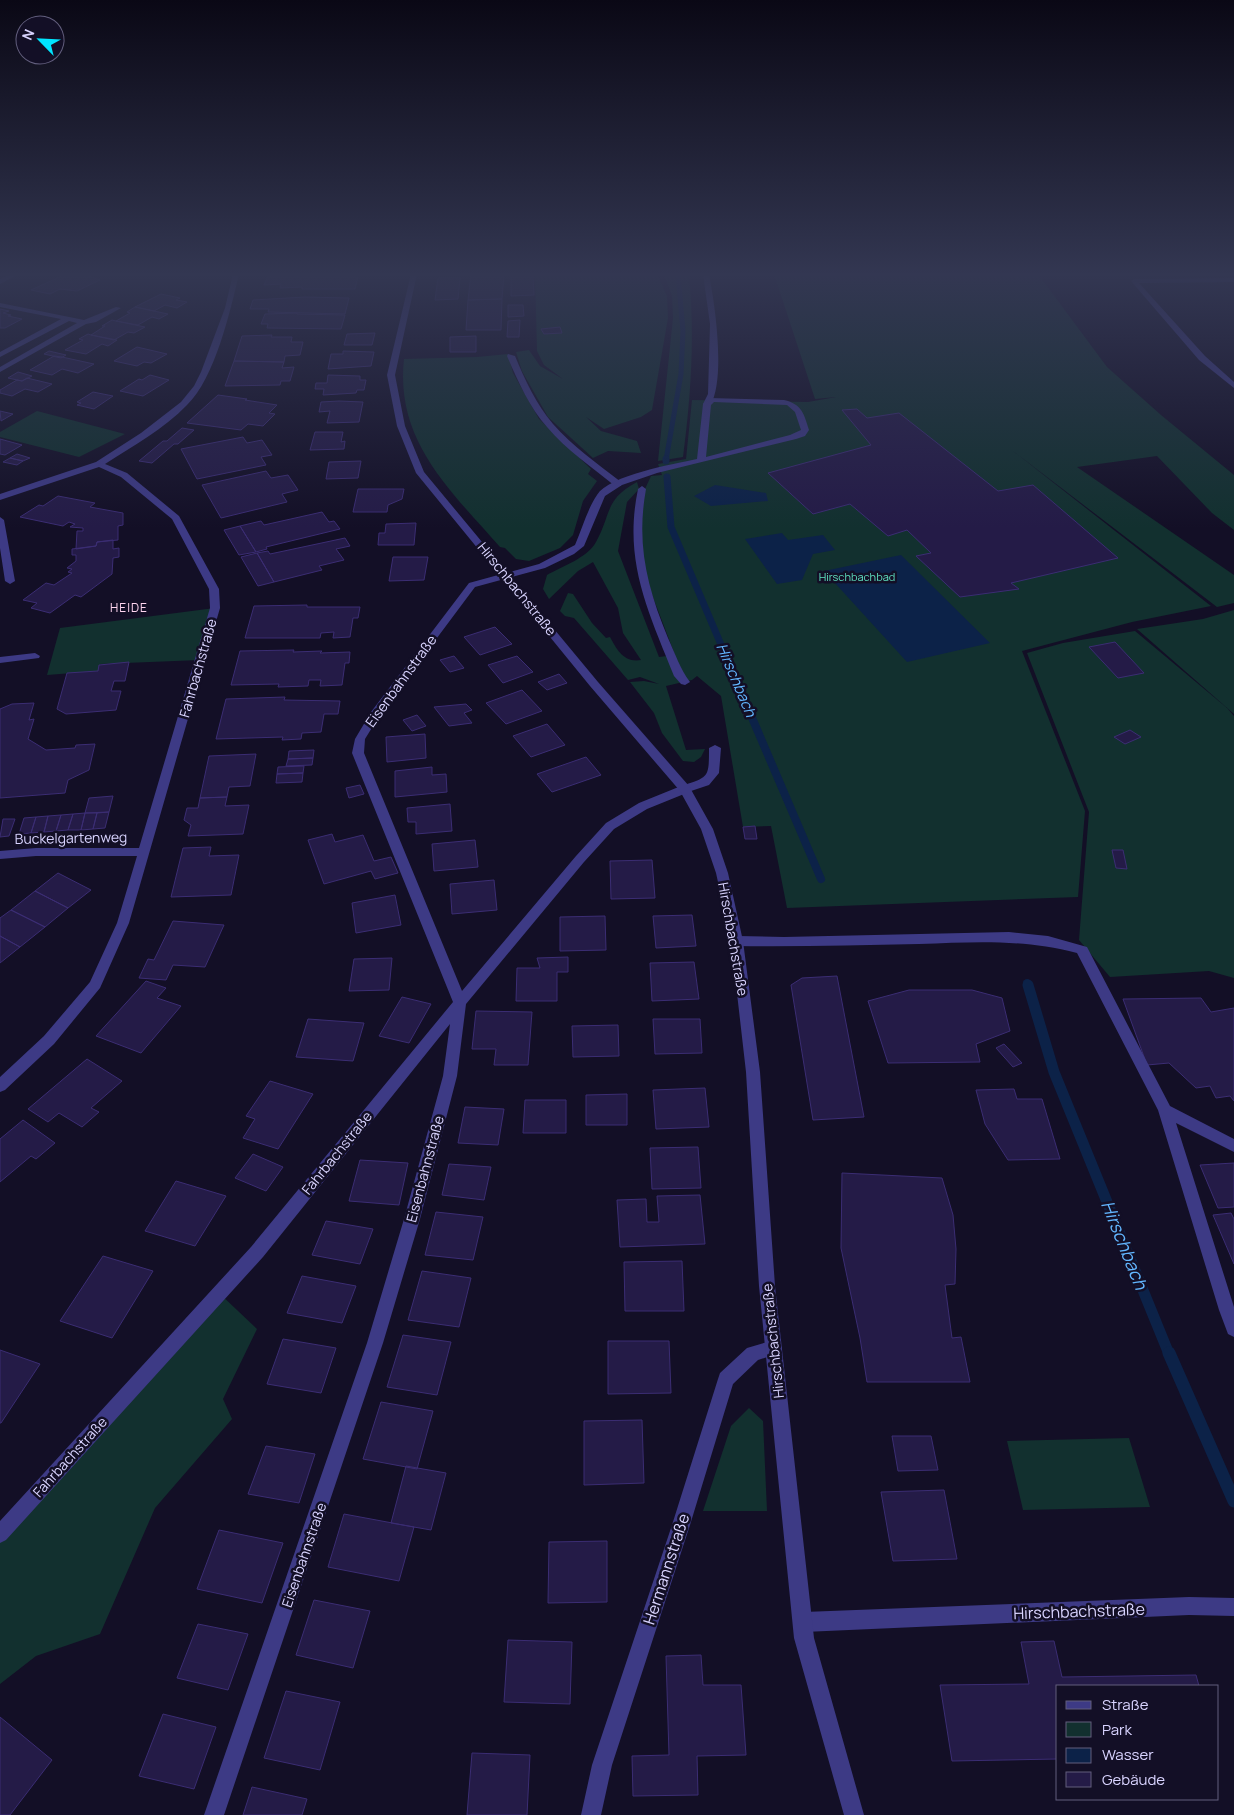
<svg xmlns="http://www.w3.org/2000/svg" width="1234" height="1815" viewBox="0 0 1234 1815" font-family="Manrope,sans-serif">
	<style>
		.green { fill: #12302f }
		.water { fill: #0c2248 }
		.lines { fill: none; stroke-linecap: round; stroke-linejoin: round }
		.stream-far4 { stroke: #0c2248; stroke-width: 5 }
		.stream-far3 { stroke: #0c2248; stroke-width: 7 }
		.stream-far2 { stroke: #0c2248; stroke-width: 8 }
		.stream-far1 { stroke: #0c2248; stroke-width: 11 }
		.stream { stroke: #0c2248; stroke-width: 13 }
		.building { fill: #241b47; stroke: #3b2d73 }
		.service { fill: #3d3a85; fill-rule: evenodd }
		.minor { fill: #3d3a85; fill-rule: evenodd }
		.tertiary { fill: #3d3a85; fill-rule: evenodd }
		.labels { text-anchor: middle; stroke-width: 5; stroke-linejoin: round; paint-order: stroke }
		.far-park-label { font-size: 11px; fill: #5fe0c0; stroke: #130f26 }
		.far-neighbourhood-label { font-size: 12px; letter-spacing: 1px; fill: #ffd6f0; stroke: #130f26 }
		.street-label { font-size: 14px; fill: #d9d4ff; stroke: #130f26 }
		.water-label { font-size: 15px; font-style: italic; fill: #62b6ff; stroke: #130f26 }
		.near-street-label { font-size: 16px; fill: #d9d4ff; stroke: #130f26 }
		.near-water-label { font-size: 18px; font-style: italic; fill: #62b6ff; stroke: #130f26 }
	</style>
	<rect width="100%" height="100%" fill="#130f26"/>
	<path class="green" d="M535 274H657L667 296 668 318 652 410 641 417 604 429 586 417 601 431 637 441 641 453 608 451 593 458 548 417 522 371 516 352 529 350 540 366 563 379 544 365 537 351Z
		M664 274H689C695 336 691 396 683 457L658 461 673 318 672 296Z
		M774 274H1038L1107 367 1161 415 1234 475V530L1212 513 1157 456 1077 467 1234 575V603L1217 607 1013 451 1211 606 1132 622 1022 651 1085 811 1078 897 787 908 771 826 743 827 721 696 697 676 692 680 666 686 686 750 705 749 701 757 694 762 683 761 662 733 654 713 630 682 644 681 659 684 640 677 628 680 574 618 565 616 560 611 568 593 573 594 592 623 606 638 610 637C617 650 624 663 641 660L623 633 618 608 593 562 578 571 549 599 543 589 547 575C563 566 587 558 596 542 612 513 604 500 637 482L639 489 627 502 618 551 659 657 675 655 646 579 639 543 645 489 651 476 662 475 658 464 686 459 692 400 808 402 836 397 815 399Z
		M508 354 513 373 539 419 591 469 588 474 597 481 583 501 573 535 560 548 529 561 516 559 505 548 500 547C450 490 395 441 404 359L477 357Z
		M37 411 125 434 79 457 0 437V432Z
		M215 608 200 660 100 664 98 671 47 675 60 628Z
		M1234 610V714L1137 629 1203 619Z
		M1135 631 1227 708 1234 716V978L1209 971 1110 977 1079 940 1089 812 1027 653 1063 643Z
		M219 1293 257 1329 223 1399 232 1419 155 1508 100 1634 36 1656 0 1684V1534Z
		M749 1408 763 1421 767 1511H703L731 1426Z
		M1129 1438 1150 1507 1023 1510 1007 1441Z"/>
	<path class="water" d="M715 485 766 493 768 501 711 506 694 496Z
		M782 533 788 540 823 535 835 550 813 554 802 580 777 584 745 539Z
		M901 555 990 643 907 662 824 571Z"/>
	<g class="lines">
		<path class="stream-far4" d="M666 460 681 374 683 331 678 274"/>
		<path class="stream-far3" d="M666 461V459
			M667 477 671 527 742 694"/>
		<path class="stream-far2" d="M741 692 821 879
			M1027 983 1028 986"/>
		<path class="stream-far1" d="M1028 985 1054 1072 1169 1354"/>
		<path class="stream" d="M1169 1353 1234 1501"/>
	</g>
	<path class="building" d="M66 274H89L86 275 100 280 77 291 60 289 50 294 31 290Z
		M471 274H504L502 299 468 300Z
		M511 274H533L534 295 511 296Z
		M298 275 297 277H358L355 289H302V287L280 288 281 284 264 285 268 276Z
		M438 278H460L458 299 435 300Z
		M161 294 180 298 176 300 187 302 177 308 165 305 154 311 135 307Z
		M305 297 349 298 345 314 268 312 269 309H250L253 300Z
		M502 299 501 330H466L468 300Z
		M508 305H523L524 316 508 317Z
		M135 307 154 311 168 314 159 319 152 317 138 325 116 321 130 313 127 312Z
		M0 309 9 311 3 313 11 315 8 316 22 319 5 328H0Z
		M297 313V314L345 315 341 329 267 328 268 324H261L265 314Z
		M112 320 116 321 145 327 134 333 128 332 114 340 91 335 105 326H102Z
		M520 320 519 337H507L508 321Z
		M560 327 562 333 544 334 541 329Z
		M375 333 372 345H344L347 334Z
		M88 334 91 335 117 340 108 346 102 344 86 354 65 350 83 340 79 339Z
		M272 335 271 337H292L291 342H303L300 355 285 356 284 362 234 361 242 336Z
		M476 336V352H450V337Z
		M137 347 167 354 151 363 144 362 137 366 114 361Z
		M49 351 66 355 61 358 44 354Z
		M343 351 374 352 371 366 328 369 331 354H343Z
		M54 356 62 357 94 364 78 373 62 369 52 375 30 370Z
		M234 361 284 362 282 368 294 367 290 381H281L280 385 225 386Z
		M18 372 32 376 22 381 8 378Z
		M150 375 169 380 143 396 120 391 139 379 142 380Z
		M328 375 360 376V380H366L364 390H357L356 393 323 395 324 389H315L316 383H327Z
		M27 378 52 384 38 392 25 389 12 396 0 393V390L17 380 22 381Z
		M93 392 113 396 94 409 77 405 81 403 77 402Z
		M218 395 247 399 245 400 277 405 269 413 275 414 263 426 248 424 241 430 187 423Z
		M339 401 363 402 359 422 327 423 330 411 319 412 321 402Z
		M857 409 867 418 899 413 998 491 1033 485 1118 558 1011 583 1019 589 960 597 916 556 931 553 907 530 888 536 850 504 813 514 768 473 871 445 842 410Z
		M0 411 13 414 1 421Z
		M182 428 194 430 178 444H174L152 463 139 461 163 441H167Z
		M315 432H343L341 442 345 441 344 449 310 450Z
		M243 437 247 443 262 440 272 455 261 457 266 465 197 479 181 449Z
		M0 439 22 445 5 455 0 454Z
		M17 454 30 458 23 461 10 458Z
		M10 458 23 461 17 465 3 462Z
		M361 461 358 478 326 479 329 462Z
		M266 471 271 478 288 475 298 490 282 494 287 502 221 518 202 485Z
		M358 489H404L402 499 388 505 387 512H353Z
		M58 496 95 503 90 507 123 513V525L118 526V540L97 542 96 546 76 549 77 531H83V528L70 527 75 524 69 522 63 526 20 517 39 505 43 506Z
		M322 512 329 522 334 521 340 529 266 547 267 549 256 552 240 526 261 521 264 525Z
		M416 523 414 545H378L379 533H385L386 524Z
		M240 526 256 552 239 555 224 530Z
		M345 538 350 546 336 549 344 560 319 566 322 570 274 582 257 553 268 551 270 554Z
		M113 540V549L119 548V557L113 558 112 574 81 597 75 595 50 613 31 608 37 603 23 600 46 583 54 585 72 573 68 572 72 569 67 568 76 561V555H72V549L96 546 97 542Z
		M257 553 274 582 258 586 241 557Z
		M393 557H428L424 580 389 581Z
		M307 605V607H360L358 618H353L350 637 333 638 334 632 321 633 320 638H245L254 606Z
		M495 627 512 644 480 655 464 637Z
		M1115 642 1144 673 1118 678 1089 647Z
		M294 650 293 652 322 651 320 653 350 652 349 663H345L342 685 320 686 321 680H309L308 686 278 687 279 684 231 685 240 651Z
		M454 656 464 668 450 672 440 660Z
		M517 656 533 672 503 683 488 665Z
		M129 662 125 681H114L111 691H121L116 710 66 714 57 709 67 673 98 671 99 665Z
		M559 674 567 683 547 690 538 682Z
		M522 690 542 711 506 724 486 703Z
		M285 697 284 700 340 701 338 714H324L321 732 302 733 301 739 282 740 283 737 216 739 226 699Z
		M34 703 29 720 34 719 28 739 46 750 75 748 76 745 95 744 89 770 68 780 65 793 0 798V709L12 704Z
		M466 704 472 710 464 713 472 723 449 726 434 707Z
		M417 715 426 726 412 731 403 720Z
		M547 724 565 745 531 757 513 736Z
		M1130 730 1141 737 1125 744 1114 737Z
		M425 734 426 758 387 762 386 737Z
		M314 750 313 758 288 759 289 751Z
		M256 754 250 786 229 787 227 797 200 798 209 756Z
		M586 757 601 775 552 792 537 774Z
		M313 758 312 765 286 766 288 759Z
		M304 766 303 773 277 774 278 767Z
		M432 767V775L446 774 447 792 395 797V771Z
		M303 773 302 782 276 783 277 774Z
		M360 785 364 794 349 798 346 788Z
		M113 796 109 812 85 813 89 798Z
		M227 797 225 806 249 805 243 834 188 836 191 825 184 820 187 808H198L200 798Z
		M450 804 452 831 416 834V822H408L407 808Z
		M109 812 105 828 93 829 97 813Z
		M85 813 81 830H68L73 814Z
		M85 813H97L93 829 81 830Z
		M73 814 68 830 56 831 61 815Z
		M61 815 56 831 44 832 48 816Z
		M48 816 44 832 31 833 36 817Z
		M36 817 31 833 19 834 24 818Z
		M3 819H15L9 836 0 837Z
		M755 826 757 839H745L743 827Z
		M332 834 335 842 363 835 374 861 391 857 398 873 375 879 371 871 324 884 308 840Z
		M475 840 478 867 434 871 432 844Z
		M211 847 209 856 239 855 231 895 171 897 183 848Z
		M1112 850H1123L1127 869 1116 868Z
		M652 860 655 898 611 899 610 861Z
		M58 873 91 890 68 908 35 891Z
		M494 880 497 910 452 914 450 884Z
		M35 891 68 908 45 927 11 910Z
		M395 895 401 925 356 933 352 903Z
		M11 910 45 927 20 947 0 936V918Z
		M692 915 696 946 656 948 653 916Z
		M605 916 606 950 560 951V917Z
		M173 921 224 925 205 967 173 965 166 980 139 978 148 959 154 960Z
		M0 936 20 947 0 963Z
		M568 957V972H557V1001H516L517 968H540L537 958Z
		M392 958 389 990 349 991 354 959Z
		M694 962 699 999 652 1001 650 963Z
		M837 976 864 1117 813 1120 791 985 802 978Z
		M146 981 166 988 157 998 181 1006 141 1053 96 1036Z
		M909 990H972L1002 998 1010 1031 976 1044 980 1062 888 1063 868 1001Z
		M402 997 431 1004 409 1043 379 1036Z
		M1201 998 1211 1012 1234 1008V1101L1230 1096 1216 1098 1210 1086 1196 1088 1169 1063 1147 1065 1123 999Z
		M476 1011 532 1012 528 1065H494L496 1049H472Z
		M308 1019 364 1023 353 1061 296 1057Z
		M653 1019H700L702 1053 655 1054Z
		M618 1025 619 1056 573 1057 572 1026Z
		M1004 1044 1022 1063 1013 1067 996 1048Z
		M87 1059 122 1081 91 1108 99 1112 82 1127 59 1113 48 1122 28 1109Z
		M270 1081 313 1094 278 1149 243 1138 255 1119 246 1116Z
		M705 1088 709 1127 656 1129 653 1090Z
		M1014 1089 1017 1099H1042L1060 1159 1008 1160 985 1124 976 1090Z
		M627 1094V1125H586V1095Z
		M525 1100H566V1133H523Z
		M465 1107 504 1109 498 1145 458 1143Z
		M23 1120 55 1143 36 1159 31 1156 0 1182V1139Z
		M698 1147 701 1188 652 1189 650 1148Z
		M253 1154 283 1167 266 1191 235 1178Z
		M360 1160 408 1163 399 1205 349 1201Z
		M1234 1163V1207L1218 1208 1200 1165Z
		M449 1164 491 1167 484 1200 442 1195Z
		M842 1173 942 1178 953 1215 956 1249 955 1284 945 1285 952 1338 961 1337 970 1382H867L860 1338 841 1248Z
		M176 1181 226 1196 195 1246 145 1231Z
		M700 1195 705 1244 620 1247 617 1200 646 1199 647 1222H659L657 1196Z
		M436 1212 483 1217 473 1260 425 1255Z
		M1231 1213 1234 1219V1264L1213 1215Z
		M326 1221 373 1229 360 1264 312 1255Z
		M103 1256 153 1271 112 1338 60 1321Z
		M682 1261 684 1311H625L624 1262Z
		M422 1271 471 1278 459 1327 408 1320Z
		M302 1276 356 1286 342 1323 287 1313Z
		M403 1335 451 1342 437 1395 387 1387Z
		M283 1339 336 1348 321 1393 267 1384Z
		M608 1341H669L671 1393 608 1394Z
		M0 1350 40 1364 1 1423H0Z
		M381 1402 433 1411 417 1469 363 1459Z
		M642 1420 644 1483 584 1485V1421Z
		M892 1436H931L938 1470 898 1471Z
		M266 1446 315 1454 299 1503 248 1494Z
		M406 1466 446 1473 431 1530 391 1523Z
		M944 1490 957 1559 893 1561 881 1492Z
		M344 1514 414 1527 399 1581 328 1567Z
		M219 1530 283 1543 262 1603 197 1589Z
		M607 1541V1602L548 1603 549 1542Z
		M314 1600 370 1611 353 1668 296 1655Z
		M198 1624 248 1634 228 1690 177 1678Z
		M508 1640 572 1642 570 1704 504 1702Z
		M1054 1641 1062 1677 1196 1675 1199 1686H1058V1759L952 1761 940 1685 1029 1684 1021 1642Z
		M701 1655 703 1685H741L746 1755 697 1756 698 1795 633 1796 632 1756 669 1755 666 1656Z
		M286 1691 340 1702 320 1770 264 1758Z
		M163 1714 216 1727 194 1789 139 1776Z
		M0 1717 52 1760 10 1815H0Z
		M472 1753 530 1755 527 1815H467Z
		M252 1787 307 1799 302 1815H243Z"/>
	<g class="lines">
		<path class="service" d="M703 274H709C715 305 726 379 710 406H707L703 404 708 394 710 324Z
			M0 303 84 320 116 307 121 308 96 322 86 324 0 372V367L77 323 69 321 0 357V352L61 319 0 307Z
			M508 354 515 356C525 380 536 404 553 424 572 446 598 464 621 482V486H615C592 467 566 450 547 427 529 407 518 381 507 356Z
			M642 486 646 489C636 544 647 587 668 638 675 653 680 669 690 682L685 685 681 684 674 676C648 611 623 561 638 489Z
			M0 517 4 520 15 581 10 584 5 581 0 548Z
			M35 653 40 656 39 658 0 663V657Z
			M715 745 721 748 719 773 709 785 685 793 681 792 679 789 681 786C709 777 709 778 709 748Z
			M1009 932 1048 936 1087 947 1170 1106 1234 1139V1152L1176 1123 1234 1307V1337L1228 1334 1219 1310 1158 1110 1077 953C1022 939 976 942 919 944 858 945 798 947 737 946L732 944 731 941 732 938 737 936 784 937Z"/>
		<path class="minor" d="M11 274H19L0 284V279Z
			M233 274H239C230 312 215 378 187 405 164 429 133 446 105 464L127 473 179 516 219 589 220 608 129 923 100 988 54 1044 5 1090 0 1092V1077L44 1036 90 982 117 923 137 856H36L0 859V851L36 848H139L210 608 209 589 172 519 121 477 99 467 0 500V494L96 462 141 433 181 402 194 386 201 372 225 308Z
			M1234 278V282L1139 283 1205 356 1234 382V388L1199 360 1131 281 1134 279Z
			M709 398 784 400C802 404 804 414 809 430L805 436 796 439 657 473 622 485 605 496 584 546 574 554 545 568 475 587 381 713 365 739 364 753 462 991 576 856 606 823 639 803 681 786H689L691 789 689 792 647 809 614 829 584 862 466 1004 457 1076 420 1219 383 1343 224 1815H204L367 1343 404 1219 443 1076 450 1024 263 1257 6 1540 0 1543V1521L251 1247 453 1002 352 753 355 739 371 712 469 583 539 564 575 545C582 529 587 510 597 495 609 475 674 464 697 459L703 404ZM714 402 787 405 795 412 801 430 790 435 706 457 711 405Z
			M774 1340 780 1343 782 1348 780 1353 758 1360 733 1384 690 1525 612 1765 601 1815H581L592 1765 672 1525 718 1379 720 1373 747 1348Z
			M1189 1597 1234 1598V1616L1189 1615 804 1632 797 1629 794 1622 797 1615 804 1612Z"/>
		<path class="tertiary" d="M411 274H417L395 375 405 426 424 472 598 682 689 786 713 829 728 873 743 941 760 1072 775 1286 814 1638 864 1815H844L794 1638 759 1286 746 1072 731 941 716 873 701 829 680 791 590 686 416 473 397 426 387 375Z"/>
	</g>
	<linearGradient id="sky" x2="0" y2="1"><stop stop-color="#0a0815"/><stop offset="0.52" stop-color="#333752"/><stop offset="1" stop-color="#333752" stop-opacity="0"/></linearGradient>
	<rect width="1234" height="528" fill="url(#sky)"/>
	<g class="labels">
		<g class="far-park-label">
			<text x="857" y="581">Hirschbachbad</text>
		</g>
		<g class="far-neighbourhood-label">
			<text x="129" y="612">HEIDE</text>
		</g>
		<g class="street-label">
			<text transform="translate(517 589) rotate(51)" y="5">Hirschbachstraße</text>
			<text transform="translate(198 668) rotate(-74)" y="5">Fahrbachstraße</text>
			<text transform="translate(401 681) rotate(-54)" y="5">Eisenbahnstraße</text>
			<text transform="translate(71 838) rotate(-1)" y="5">Buckelgartenweg</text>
			<text transform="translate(733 939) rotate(80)" y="5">Hirschbachstraße</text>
			<text transform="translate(337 1153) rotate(-51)" y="5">Fahrbachstraße</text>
			<text transform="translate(425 1169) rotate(-75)" y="5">Eisenbahnstraße</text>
			<text transform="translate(773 1341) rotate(-96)" y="5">Hirschbachstraße</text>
			<text transform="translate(70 1457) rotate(-48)" y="5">Fahrbachstraße</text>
			<text transform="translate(304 1555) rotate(-71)" y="5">Eisenbahnstraße</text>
		</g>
		<g class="water-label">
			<text transform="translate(736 680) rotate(67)" y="5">Hirschbach</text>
		</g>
		<g class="near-street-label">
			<text transform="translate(666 1569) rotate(-72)" y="6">Hermannstraße</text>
			<text transform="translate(1079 1611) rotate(-2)" y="6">Hirschbachstraße</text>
		</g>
		<g class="near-water-label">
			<text transform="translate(1124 1245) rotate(68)" y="6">Hirschbach</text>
		</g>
	</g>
	<rect x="1056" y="1685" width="162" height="115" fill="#130f26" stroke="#625e7d"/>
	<rect x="1066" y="1701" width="25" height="8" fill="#3d3a85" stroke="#625e7d"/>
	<text x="1102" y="1710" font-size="15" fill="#d9d4ff">Straße</text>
	<rect x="1066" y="1722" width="25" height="15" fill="#12302f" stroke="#625e7d"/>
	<text x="1102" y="1735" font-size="15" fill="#d9d4ff">Park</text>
	<rect x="1066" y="1748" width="25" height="15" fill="#0c2248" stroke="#625e7d"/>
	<text x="1102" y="1760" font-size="15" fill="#d9d4ff">Wasser</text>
	<rect x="1066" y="1772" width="25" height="15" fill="#241b47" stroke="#625e7d"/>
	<text x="1102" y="1785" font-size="15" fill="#d9d4ff">Gebäude</text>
	<g transform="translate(40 40) rotate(294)"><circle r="24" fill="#130f26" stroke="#625e7d"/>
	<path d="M0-4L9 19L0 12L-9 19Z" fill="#00e5ff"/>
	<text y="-8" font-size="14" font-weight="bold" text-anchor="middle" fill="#d9d4ff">N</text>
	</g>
</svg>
